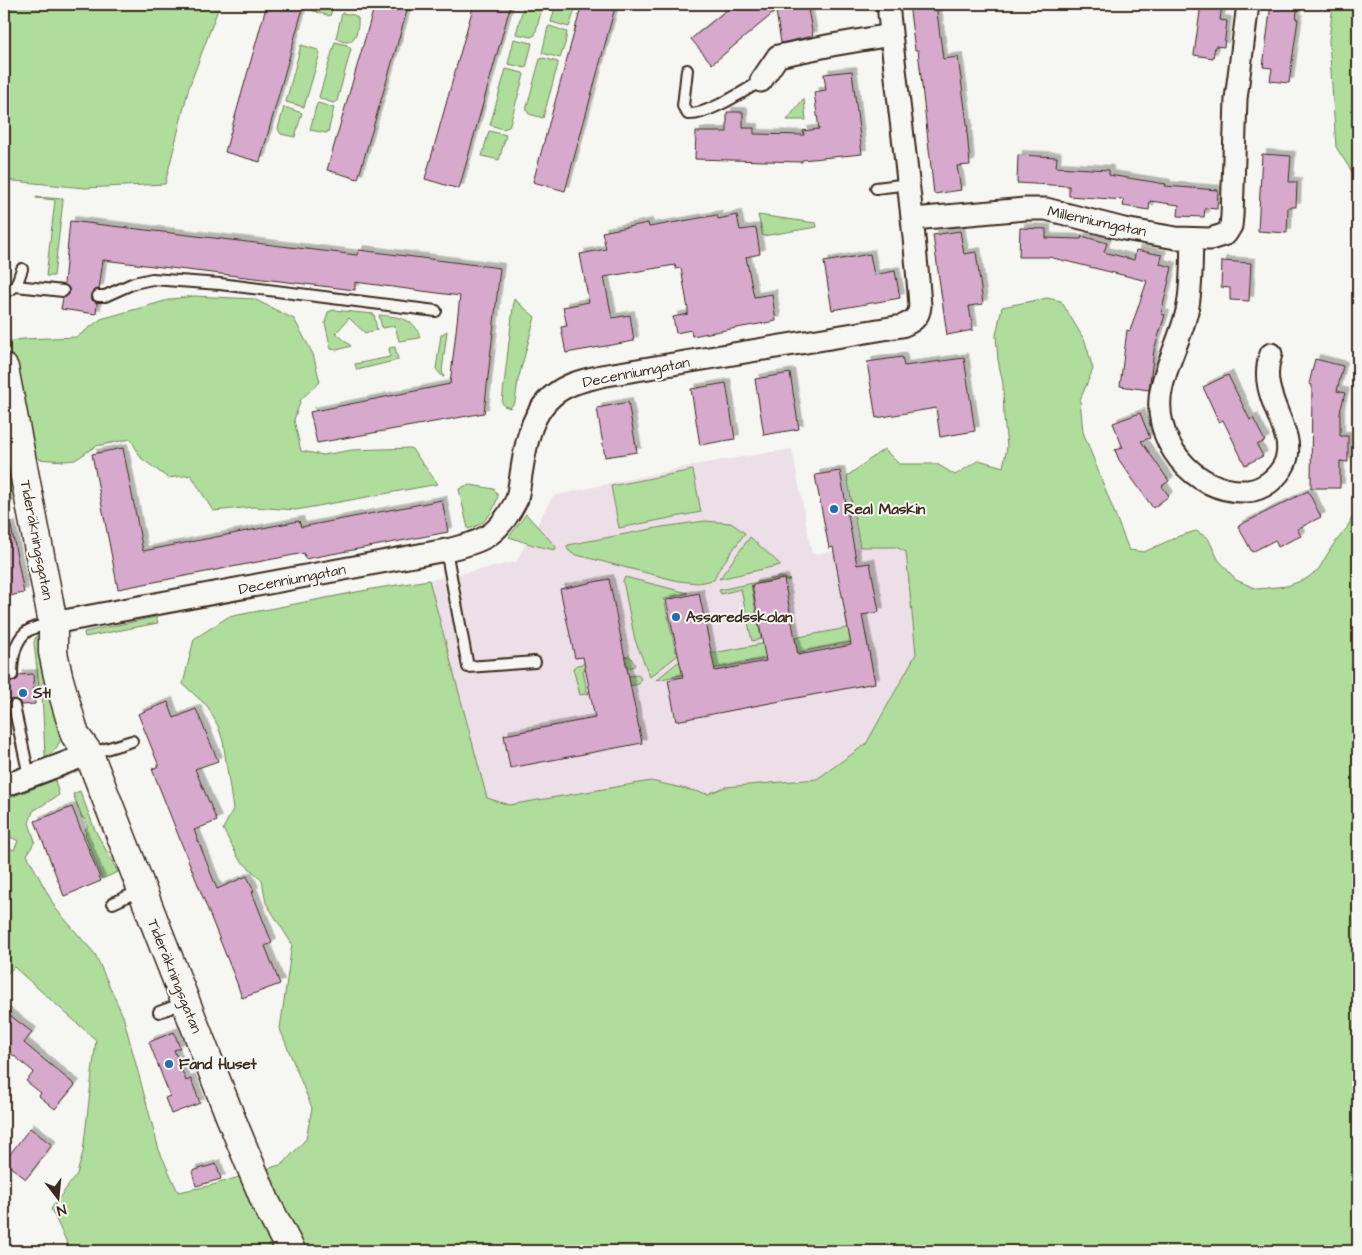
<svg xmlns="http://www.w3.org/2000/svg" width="1362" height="1255" viewBox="0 0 1362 1255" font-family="'Architects Daughter',sans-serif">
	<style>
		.built { fill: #eddfe7 }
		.green { fill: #afdd9c; stroke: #75845d }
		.building { fill: #d7aacd; stroke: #3b2a1e; filter: url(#shadow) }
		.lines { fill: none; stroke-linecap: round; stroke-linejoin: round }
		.lane-casing { stroke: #3b2a1e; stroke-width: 14 }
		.street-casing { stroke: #3b2a1e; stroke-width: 25 }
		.secondary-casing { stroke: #3b2a1e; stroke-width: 31 }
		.lane { stroke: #f6f6f2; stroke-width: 10 }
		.street { stroke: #f6f6f2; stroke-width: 21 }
		.secondary { stroke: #f6f6f2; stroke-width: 28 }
		.poi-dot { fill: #1f6fb2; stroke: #f6f6f2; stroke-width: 2 }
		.labels { text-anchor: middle; stroke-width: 4; stroke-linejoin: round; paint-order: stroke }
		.street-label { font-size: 15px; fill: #3b2a1e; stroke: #f6f6f2 }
		.poi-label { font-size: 15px; font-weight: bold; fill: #3b2a1e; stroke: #f6f6f2; text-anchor: start }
	</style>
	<defs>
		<filter id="shadow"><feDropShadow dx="4.5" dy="-4.5" stdDeviation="0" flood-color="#0004"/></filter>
	</defs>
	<rect width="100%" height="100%" fill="#f6f6f2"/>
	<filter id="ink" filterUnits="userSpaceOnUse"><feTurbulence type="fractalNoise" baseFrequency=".02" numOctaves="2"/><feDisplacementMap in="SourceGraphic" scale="10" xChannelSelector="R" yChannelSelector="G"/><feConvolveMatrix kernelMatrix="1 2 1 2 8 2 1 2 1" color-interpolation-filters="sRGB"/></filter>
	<g filter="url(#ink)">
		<path class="built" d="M792 449 812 554 860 547H896L906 552 916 654 866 744 817 779 725 787 708 794 651 781 509 805 487 798 429 580 516 562 553 496 699 464Z"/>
		<path class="green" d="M4 4H220L189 87 165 184 85 188 4 180Z
			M313 4H334L330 16 311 10Z
			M524 4H543L535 35 531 37 516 34Z
			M556 4H577L569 27 551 22Z
			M1333 4H1358V181L1336 147 1329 40Z
			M342 13 354 15 358 18C359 33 353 50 336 38Z
			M550 26 567 32 565 44 560 58 542 53 548 27Z
			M514 39 532 43 526 68 508 64Z
			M335 42 347 45 351 49 337 101 333 103 321 99 319 97Z
			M301 45 318 50 320 53 304 107 286 102Z
			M543 58 558 62V64L543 118 529 114 526 110 540 59Z
			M506 69 523 73 524 75 509 127 503 129 490 125Z
			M804 99 806 120H787L803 99Z
			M318 103 334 108 328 132 326 133 310 130 316 106Z
			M284 107 302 113 295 137 281 134 278 129Z
			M489 131 506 135 499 160 482 156Z
			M36 197 63 199V201L54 276H46L55 200 36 198Z
			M758 215 816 223 817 227 763 236Z
			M194 296 254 299 294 319 313 354 320 382 301 399 294 420 301 451 323 455 352 450 411 448 438 484 296 510 253 507 213 511 191 475 168 478 141 458 131 439 96 446 75 460 64 461 11 457 14 498 4 515V342L23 339 77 337 101 319 172 299Z
			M1047 298 1061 301 1085 341 1093 369 1080 400 1083 432 1129 550 1144 552 1179 536 1196 531 1208 538 1218 559 1236 580 1257 589 1287 586 1306 579 1318 570 1333 545 1347 528 1358 505V1251H71L51 1209 77 1174 83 1152 96 1040 14 967 4 977V845L14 850 18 841 11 837 7 844 4 842V800L55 780 59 795 33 811 29 823 35 841 27 855 56 909 95 954 123 1016 159 1150 178 1192 209 1186 283 1164 306 1139 312 1108 280 1029 292 944 266 903 262 880 239 859 223 829 233 809 223 741 218 726 208 707 183 684 194 639 228 617 372 589 429 580 487 798 509 805 651 781 708 794 725 787 817 779 866 744 916 654 906 552 896 547H860L847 476 884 449 899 464H937L955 475 979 460 1003 467 1007 447 1004 418 1003 384 998 360 996 335 1002 307Z
			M514 299 535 317 518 380 515 402 510 408 504 406 502 402Z
			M333 310 374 314 377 330 365 333 349 318 336 333 351 346 337 350 331 349 325 323 328 312Z
			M379 315C396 317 416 317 420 338L399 341 395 326 382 328Z
			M447 331 442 371 444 377H443L436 369 441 335Z
			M395 347 398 360 357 370 355 364 390 357 389 348Z
			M693 470 701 512 619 528 611 486Z
			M471 485 494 489 498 496C494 512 485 525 468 529L459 489 465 486Z
			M526 514 556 547 555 550 533 545 509 537Z
			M705 521 731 523 745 533 717 572 714 580 698 583 678 581 573 554 569 551 567 548 568 545 662 527Z
			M750 537 781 565 719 579Z
			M625 577 688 593 664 599 676 652 710 645 678 655 650 677 635 640 623 581Z
			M782 577 790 580 785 581 784 579 751 585 761 639 752 641 741 589 721 594 719 590Z
			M156 617 158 623 85 637 84 632Z
			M863 625 867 639 656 680 677 663 687 658Z
			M39 635 42 636 49 675 39 687 34 643 35 638Z
			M630 656 635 665 628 669 626 661 583 670 587 692 630 684 629 676 638 675 641 678 639 684 580 695 573 668 577 665Z
			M49 683 61 738C58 746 54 754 45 756L42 691Z
			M80 791 95 830 118 872 102 879 85 834 86 832 85 829 88 827 84 818H82L73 794Z"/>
		<path class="building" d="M267 4H304L260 162 225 152Z
			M375 4H409L358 179 327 170Z
			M474 4H511L459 189 425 179Z
			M582 4H616L565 191 533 182Z
			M734 4H807L813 36 781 43 776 11 712 64 691 39Z
			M909 4H936L943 59 958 57 968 131H967L970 165 957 166 961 190 934 194 918 50H915Z
			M1201 4H1222L1220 20 1227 21 1224 47 1215 46 1213 58 1194 55Z
			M1271 4H1298L1296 19H1298L1289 83 1270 81 1272 68 1263 67Z
			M852 71 862 154 802 160V162L695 159 696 132H727V112H743V128H754V134L804 135 803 131 819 129 814 92 826 90 824 74Z
			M1262 154 1291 156 1289 182H1297L1296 207H1288L1287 233 1258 231Z
			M1018 155 1057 157 1056 167 1109 170V175L1166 184 1165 186 1218 190 1217 209 1205 208 1204 217 1178 216 1179 205 1150 201 1149 210 1123 206 1124 200 1069 196V186L1017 183Z
			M717 215 718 219 737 215 740 230 756 228 760 254 746 257 754 297 772 294 776 321 692 336 691 330 676 333 673 317 688 314V309L681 268 676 269 675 265 604 277 612 318 630 315 634 341 566 353 561 327 567 326 563 307 589 302 580 254 606 249 602 232 648 223 649 227Z
			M70 221 357 255 359 250 500 268 484 413 317 443 310 412 450 384 460 296 355 282V290L103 260 99 289 94 290 91 296 92 300 97 303 96 314 61 309 63 298 68 295 70 291 67 286 64 284Z
			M1020 228 1046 229V238L1081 239 1082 236 1107 243 1104 252 1134 260 1136 250 1162 255 1160 264 1172 267 1161 314 1165 315 1154 350 1149 390 1120 386 1127 330 1130 331 1147 281 1049 257H1019Z
			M960 231 964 254 976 252 983 304 969 306 973 330 947 335 933 235Z
			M870 254 874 275 895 271 900 298 832 310 824 262Z
			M1222 261 1251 263 1249 301 1230 300V288L1221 287Z
			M902 357 904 366 964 358 975 431 940 437 936 408 876 418 867 362Z
			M1315 359 1343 366 1337 391 1345 393 1340 412V436H1348V462L1340 461V488H1311L1312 385 1309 384Z
			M790 373 799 429 764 435 755 379Z
			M1228 375 1250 420 1253 418 1265 441 1257 445 1263 456 1245 465 1223 420 1219 422 1203 387Z
			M726 383 735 439 700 445 691 389Z
			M628 402 637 452 605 457 597 408Z
			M1140 413 1150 438 1141 441 1169 481 1162 486 1169 496 1153 508 1119 460 1115 450 1123 448 1113 423Z
			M123 448 143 551 299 521 301 527 442 500 448 532 305 559 304 553 118 589 92 454Z
			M840 471 857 565 870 563 879 612 862 615 875 683 676 721 668 680 683 677 666 600 699 593 715 671 766 661 752 585 784 579 798 655 851 645 833 547 829 548 815 475Z
			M1308 491 1321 517 1297 529 1301 536 1290 541 1278 547 1275 540 1252 552 1238 526Z
			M11 526 24 593 4 597V527Z
			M609 579 642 743 510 768 504 735 595 718 583 657 575 658 560 589Z
			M33 674 35 704 21 705 19 701 13 699 9 701 7 706H4V675L8 681 12 682 18 679 19 675Z
			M168 702 174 718 196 709 218 761 195 769 217 821 194 830 217 889 247 876 254 891 252 892 272 943 265 946 280 984 242 998 237 983 152 769 159 766 138 714Z
			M72 807 101 881 64 896 35 821Z
			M4 1011 32 1032 24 1043 75 1085 55 1109 39 1096 41 1093 26 1081 34 1072 4 1048Z
			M174 1032 180 1048 174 1050 186 1081 191 1079 200 1103 171 1114 165 1098 170 1096 149 1042Z
			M30 1128 52 1145 26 1179 4 1162Z
			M216 1164 221 1179 196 1186 192 1171Z"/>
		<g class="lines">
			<g class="lane-casing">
				<path id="lane" d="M687 70 683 106 688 114C706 116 744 91 761 81
					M876 188 909 184
					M16 286 63 291
					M4 293 16 286 22 269
					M98 296H105L134 283 152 279 220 284 436 311
					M446 550 468 667 535 662
					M12 675C12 661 14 643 25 633 32 627 44 625 53 623
					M14 706 29 776
					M89 754 132 741
					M113 903 141 890
					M159 1012 184 1003"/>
			</g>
			<g class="street-casing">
				<path id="street" d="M761 81 778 56 832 45 891 35
					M913 219 1025 209H1046L1124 229 1176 238 1210 239 1226 234 1231 226 1232 216 1236 99 1248 4
					M1192 239C1191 263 1192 288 1187 311 1181 337 1168 361 1162 386 1149 438 1193 494 1247 491 1263 490 1278 478 1285 463 1299 430 1255 397 1271 354
					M53 623 446 550C484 542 499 535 517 499 525 459 524 406 568 386 578 381 590 379 601 376L902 326C912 322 919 318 920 306 913 205 898 105 888 4
					M4 786 89 754"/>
			</g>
			<g class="secondary-casing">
				<path id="secondary" d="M4 368 53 623V652L58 676 75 735 89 754 230 1116 266 1203 291 1251"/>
			</g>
			<use href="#lane" class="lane"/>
			<use href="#street" class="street"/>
			<use href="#secondary" class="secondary"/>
		</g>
	</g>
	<g class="poi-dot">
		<circle cx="834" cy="509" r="5"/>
		<circle cx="676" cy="617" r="5"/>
		<circle cx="23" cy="693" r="5"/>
		<circle cx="169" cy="1064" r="5"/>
	</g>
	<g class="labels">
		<g class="street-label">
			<text transform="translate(1097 221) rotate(12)" y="5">Millenniumgatan</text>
			<text transform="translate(636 372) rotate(-11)" y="5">Decenniumgatan</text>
			<text transform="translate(37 540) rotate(79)" y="5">Tideräkningsgatan</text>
			<text transform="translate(292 579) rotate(-11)" y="5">Decenniumgatan</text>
			<text transform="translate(175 976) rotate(68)" y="5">Tideräkningsgatan</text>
		</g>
		<g class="poi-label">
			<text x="844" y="514">Real Maskin</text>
			<text x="686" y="622">Assaredsskolan</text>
			<text x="33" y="698">St1</text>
			<text x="179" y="1069">Fand Huset</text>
		</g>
	</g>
	<rect width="1362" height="1255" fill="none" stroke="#f6f6f2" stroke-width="20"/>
	<rect x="10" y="10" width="1342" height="1235" fill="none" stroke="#3b2a1e" stroke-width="2" filter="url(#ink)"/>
	<g transform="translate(58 1198) rotate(164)" stroke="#f6f6f2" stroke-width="4" paint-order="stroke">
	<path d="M0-4L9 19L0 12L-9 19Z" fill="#3b2a1e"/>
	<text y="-8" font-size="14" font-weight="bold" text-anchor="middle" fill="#3b2a1e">N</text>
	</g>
</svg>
